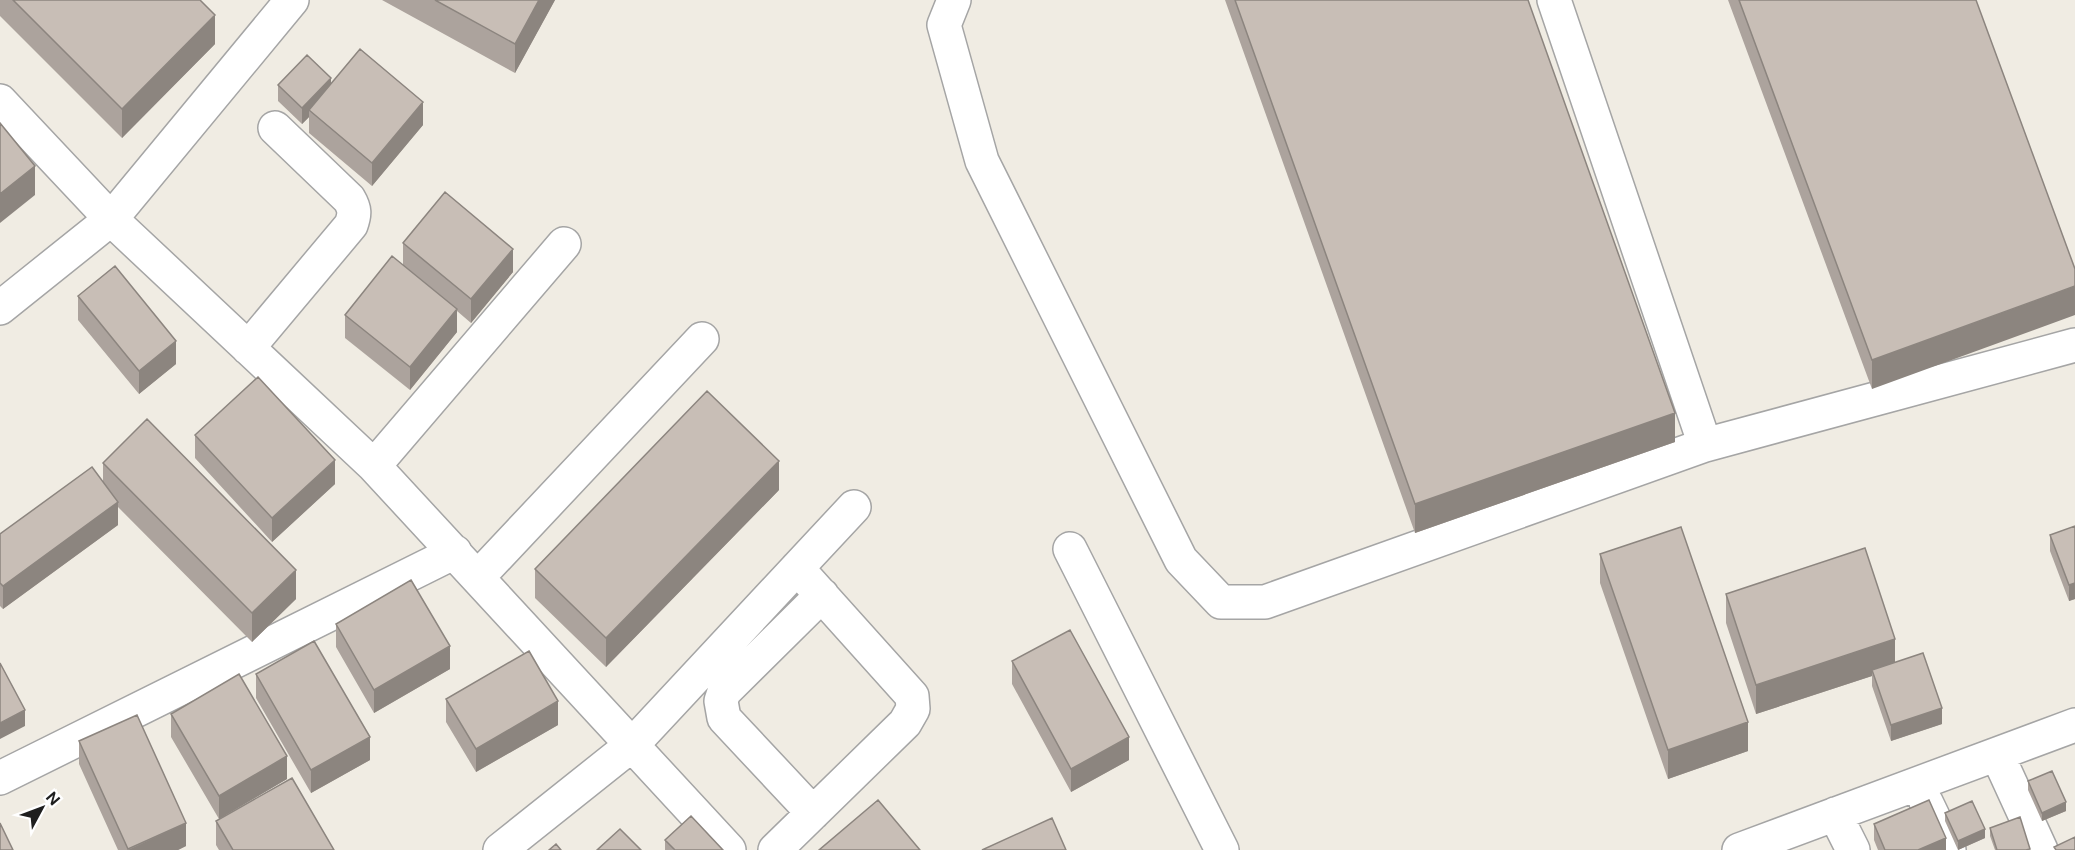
<svg xmlns="http://www.w3.org/2000/svg" width="2075" height="850" viewBox="0 0 2075 850" font-family="'DM Sans',sans-serif">
	<style>
		.lines { fill: none; stroke-linecap: round; stroke-linejoin: round }
		.minor-casing { stroke: #a5a5a5; stroke-width: 36 }
		.minor { stroke: #fff; stroke-width: 33 }
		.wall { fill: #aca39d }
		.shaded-wall { fill: #8c857f }
		.building { fill: #c8beb6; stroke: #8c857f; stroke-width: 1.5 }
	</style>
	<rect width="100%" height="100%" fill="#f0ece3"/>
	<g class="lines">
		<g class="minor-casing">
			<path id="minor" d="M954 0 944 25 982 161 1181 560 1221 602H1265L1705 445 2075 345
				M1554 0 1705 445
				M0 101 111 219 374 466 729 850
				M0 308 111 219 292 0
				M248 348 351 225C355 214 355 209 349 199L275 128
				M374 466 564 244
				M1070 549 1222 850
				M478 577 702 339
				M1997 754 2041 850
				M0 778 455 552
				M1926 802 1949 850
				M813 813 724 718 721 701 724 692 822 595
				M1835 814 1853 850
				M500 850 633 744 854 507
				M775 850 905 723 913 709 912 696 797 568
				M1739 850 2075 725"/>
		</g>
		<use href="#minor" class="minor"/>
	</g>
	<path class="wall" d="M0 0H200L215 44 122 138 0 16Z
		M382 0H555L515 73Z
		M1225 0H1528L1675 442 1415 533Z
		M1728 0H1976L1872 389Z
		M331 84 423 125 372 186 309 133V117L302 124 278 101V85Z
		M403 243 513 272 471 323 457 311V332L410 390 345 338V315L403 265Z
		M78 296 176 364 139 394 78 320Z
		M195 435 335 484 272 542 195 458Z
		M103 463 296 599 252 642 118 507V525L3 609 0 606V534L103 481Z
		M779 490 606 667 535 598V569Z
		M2075 526V599L2069 601 2050 551V535Z
		M1600 554 1748 751 1668 779 1600 583Z
		M1726 594 1895 662 1942 724 1891 741 1872 686V676L1756 714 1726 623Z
		M336 624 450 669 374 713 336 647Z
		M1012 661 1129 760 1071 792 1012 684Z
		M256 674 370 760 311 793 256 698Z
		M446 699 558 725 476 772 446 722Z
		M171 714 287 779 219 819 171 737Z
		M79 741 186 846 178 850H118L79 764Z
		M2028 781 2066 811 2042 821 2028 790Z
		M1945 813 1985 838 1958 850 1945 821Z
		M216 821 334 850H219L216 845Z
		M1874 824 1946 850H1878L1874 840Z
		M1990 828 2030 850H1995L1990 836Z
		M665 840 723 850H665Z"/>
	<path class="shaded-wall" d="M539 0H555L515 73V44Z
		M215 15V44L122 138V109Z
		M331 78V94L309 110V117L302 124V108Z
		M423 102V125L372 186V163Z
		M35 166V195L0 223V194Z
		M513 249V272L471 323V299Z
		M2075 286V315L1872 389V360Z
		M457 309V332L410 390V367Z
		M176 341V364L139 394V371Z
		M1675 413V442L1415 533V504Z
		M335 460V484L272 542V518Z
		M779 461V490L606 667V638Z
		M118 502V525L3 609V586Z
		M296 570V599L252 642V613Z
		M2075 583V599L2069 601V585Z
		M1895 639V669L1872 670V676L1756 714V685Z
		M450 646V669L374 713V690Z
		M558 701V725L476 772V749Z
		M1942 708V724L1891 741V725Z
		M25 710V726L0 739V723Z
		M1748 722V751L1668 779V750Z
		M370 737V760L311 793V770Z
		M1129 737V760L1071 792V769Z
		M287 756V779L219 819V796Z
		M2066 802V811L2042 821V813Z
		M186 823V846L178 850H128Z
		M1985 829V838L1958 850V841Z
		M1946 838V850H1918Z"/>
	<path class="building" d="M13 0H200L215 15 122 109Z
		M435 0H539L515 44Z
		M1235 0H1528L1675 413 1415 504Z
		M1739 0H1976L2075 269V286L1872 360Z
		M360 49 423 102 372 163 309 110Z
		M307 55 331 78 302 108 278 85Z
		M0 123 35 166 0 194Z
		M445 192 513 249 471 299 403 243Z
		M392 256 457 309 410 367 345 315Z
		M115 266 176 341 139 371 78 296Z
		M258 377 335 460 272 518 195 435Z
		M707 391 779 461 606 638 535 569Z
		M147 419 296 570 252 613 103 463Z
		M92 467 118 502 3 586 0 583V534Z
		M2075 526V583L2069 585 2050 535Z
		M1681 527 1748 722 1668 750 1600 554Z
		M1865 548 1895 639 1756 685 1726 594Z
		M411 580 450 646 374 690 336 624Z
		M1070 630 1129 737 1071 769 1012 661Z
		M314 641 370 737 311 770 256 674Z
		M529 651 558 701 476 749 446 699Z
		M1923 653 1942 708 1891 725 1872 670Z
		M0 663 25 710 0 723Z
		M239 674 287 756 219 796 171 714Z
		M137 715 186 823 128 849 79 741Z
		M2052 771 2066 802 2042 813 2028 781Z
		M292 778 334 850H233L216 821Z
		M878 800 920 850H819Z
		M1929 800 1946 838 1918 850H1885L1874 824Z
		M1972 801 1985 829 1958 841 1945 813Z
		M691 816 723 850H675L665 840Z
		M2020 817 2030 849 2026 850H1997L1990 828Z
		M1052 818 1066 850H982Z
		M0 823 13 850H0Z
		M620 829 641 850H597Z
		M2075 837V850H2056L2054 847Z
		M556 844 561 850H549Z"/>
	<g transform="translate(42 808) rotate(49)" stroke="#ffffff" stroke-width="4.5" paint-order="stroke">
	<path d="M0-4.5L10 22L0 15L-10 22Z" fill="#1e1e1e"/>
	<text y="-9" font-size="16" font-weight="bold" text-anchor="middle" fill="#1e1e1e">N</text>
	</g>
</svg>
